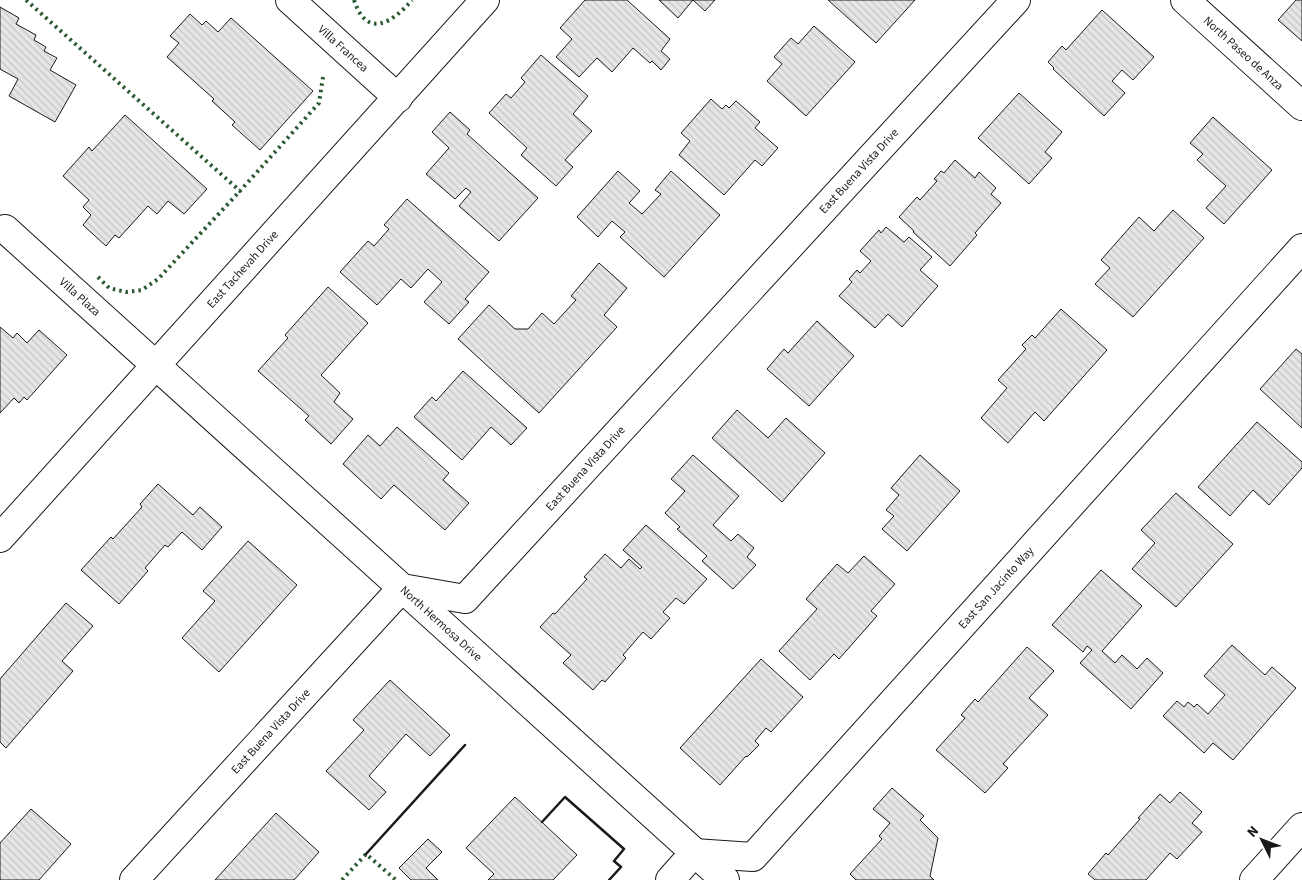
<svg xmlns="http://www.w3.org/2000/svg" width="1302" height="880" viewBox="0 0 1302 880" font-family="'Source Sans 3',sans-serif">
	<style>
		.building { fill: url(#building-back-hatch); stroke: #1a1a1a }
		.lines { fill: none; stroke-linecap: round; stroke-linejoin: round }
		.street-casing { stroke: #1a1a1a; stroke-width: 30 }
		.secondary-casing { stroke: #1a1a1a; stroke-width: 30 }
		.street { stroke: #fff; stroke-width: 28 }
		.secondary { stroke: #fff; stroke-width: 28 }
		.hedge { stroke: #2b5a34; stroke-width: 4; stroke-dasharray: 2.5 4; stroke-linecap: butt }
		.wall { stroke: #1a1a1a; stroke-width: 2.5 }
		.labels { text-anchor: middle; stroke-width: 4; stroke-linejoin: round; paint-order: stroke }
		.street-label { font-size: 12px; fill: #1a1a1a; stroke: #fff }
	</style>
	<defs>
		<pattern id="building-back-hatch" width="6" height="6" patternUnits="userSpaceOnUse" patternTransform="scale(1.25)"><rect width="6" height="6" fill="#e6e6e6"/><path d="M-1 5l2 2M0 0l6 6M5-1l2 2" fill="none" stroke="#c5c5c5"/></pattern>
	</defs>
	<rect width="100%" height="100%" fill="#fff"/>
	<path class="building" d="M585 0H627L670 39 661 51 670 59 661 70 652 61 650 63 633 48 612 72 597 58 579 77 556 57 572 39 560 28Z
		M659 0H715L705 11 693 0 678 18Z
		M828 0H915L876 43Z
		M1296 0H1302V41L1278 20Z
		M0 7 19 18 16 24 36 35 34 40 46 47 44 51 57 58 50 70 76 85 55 122 9 96 18 79 0 69Z
		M1102 10 1154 57 1133 80 1122 70 1112 81 1125 93 1104 116 1053 69 1054 68 1048 62 1062 46 1066 50Z
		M190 14 202 25 206 21 218 32 231 18 313 91 260 150 232 125 235 122 212 101 214 99 167 57 179 43 170 36Z
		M814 26 855 62 806 116 767 81 782 64 774 57 791 38 798 44Z
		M541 55 588 96 573 114 592 131 565 160 573 167 556 186 521 155 527 148 489 113 506 94 511 98 525 82 521 78Z
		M1019 93 1062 132 1045 152 1052 158 1029 184 978 138Z
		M711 99 722 109 726 105 729 108 736 101 760 122 755 128 778 148 762 166 755 160 724 195 679 155 690 141 681 133Z
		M450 112 470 130 467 134 538 198 499 241 459 206 471 192 466 188 455 199 426 174 449 148 432 132Z
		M125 115 207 189 184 214 168 201 157 214 148 206 119 238 115 235 106 246 83 225 91 215 83 207 89 200 63 176 89 147 92 151Z
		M1213 117 1272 170 1224 224 1206 208 1226 186 1197 160 1203 154 1190 143Z
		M955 160 975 178 979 172 996 188 991 194 1001 203 975 233 977 235 950 266 913 232 914 231 899 217 917 197 920 200 937 181 934 179 941 171 944 173Z
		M618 171 640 191 629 203 642 214 661 194 655 190 671 171 720 215 664 277 620 237 625 232 612 221 598 237 577 217Z
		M407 199 489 272 465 299 469 302 449 324 424 302 442 282 428 269 411 288 401 279 377 305 340 272 368 241 374 246 389 229 384 225Z
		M1173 210 1204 238 1133 317 1095 284 1110 268 1101 260 1139 217 1154 231Z
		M886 227 904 242 909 237 932 257 920 270 938 286 902 327 888 314 875 328 839 296 852 282 849 279 857 270 860 273 871 261 860 251 879 230 881 233Z
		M599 263 627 288 604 315 617 327 539 413 458 339 489 305 515 329H528L542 313 554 324 576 300 571 296Z
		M328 287 368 323 321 375 340 393 334 402 353 419 331 444 305 420 309 416 258 371 288 338 285 335Z
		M1061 309 1107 350 1044 421 1035 412 1008 443 981 418 1007 388 998 380 1026 349 1022 345 1032 335 1035 338Z
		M817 321 854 356 809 406 767 369 784 349 788 353Z
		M0 327 13 338 17 333 27 343 39 330 67 355 27 400 24 397 19 403 14 398 0 413Z
		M1296 349 1302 354V428L1260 389Z
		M463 371 527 428 511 445 491 427 462 460 414 417 432 397 436 401Z
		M737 410 768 438 786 418 825 453 782 502 712 438Z
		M1257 422 1302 462V468L1269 505 1253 490 1230 516 1198 487Z
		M397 427 449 473 443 480 469 503 445 530 394 485 381 499 343 464 368 435 380 446Z
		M693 455 739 496 713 525 731 541 738 534 754 548 747 557 756 565 733 589 702 561 707 556 677 529 680 527 665 513 685 491 671 479Z
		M920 455 960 491 907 551 882 529 894 516 886 510 899 495 891 488Z
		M158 484 193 515 200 507 222 527 202 550 182 532 168 547 165 545 145 568 148 571 119 604 81 570 111 537 113 539 142 507 140 504Z
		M1176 493 1233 544 1176 607 1132 569 1155 543 1141 530Z
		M646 525 707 579 684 604 676 598 663 612 670 618 651 639 643 632 623 655 626 658 605 682 602 680 593 690 563 663 571 655 540 627 553 613 555 614 587 579 584 577 605 554 621 568 629 559 640 569 642 567 623 550Z
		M248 541 297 585 219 672 182 638 215 601 203 591Z
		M864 556 895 584 871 611 877 616 839 659 834 654 810 680 779 651 817 609 806 599 837 564 848 573Z
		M1101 570 1142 606 1102 651 1115 663 1122 655 1137 669 1147 658 1163 673 1131 709 1080 663 1092 650 1087 646 1083 652 1052 625Z
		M66 603 93 626 62 661 73 671 6 748 0 742V679Z
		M1232 645 1265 675 1272 667 1296 688 1233 760 1213 743 1204 753 1163 716 1177 701 1184 707 1188 702 1194 707 1197 704 1208 714 1225 695 1204 676Z
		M1027 647 1054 671 1029 698 1048 715 1003 764 1008 768 985 793 936 750 965 718 961 715 975 699 978 702Z
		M761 659 803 697 771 732 766 728 755 741 759 745 747 757 746 756 720 785 680 748Z
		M390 680 450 735 430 756 406 734 369 776 386 792 369 810 326 771 364 730 353 720Z
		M892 788 924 816 920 820 938 838 930 876 934 880H856L850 874 882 839 879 836 890 823 873 809Z
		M1180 792 1202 812 1192 823 1202 832 1177 859 1170 853 1146 880H1095L1088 874 1106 853 1108 855 1140 819 1138 818 1160 794 1170 803Z
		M515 797 577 855 553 880H488L494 874 466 848Z
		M31 809 71 844 39 880H0V843Z
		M276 813 319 852 294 880H215Z
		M428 839 442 852 426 868 438 880H411L399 868Z"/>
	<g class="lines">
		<g class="street-casing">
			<g id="street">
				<path id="s1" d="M290 0 398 98"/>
				<path id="s2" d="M1185 0 1302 106"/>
				<path id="s3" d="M5 229 725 880"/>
				<path id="s4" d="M134 880 402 588 465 599 1016 0"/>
				<path id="s5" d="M670 880 694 853 753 857 1302 248"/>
				<path d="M1254 880 1302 827"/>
			</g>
		</g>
		<g class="secondary-casing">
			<g id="secondary">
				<path id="s6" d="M0 538 485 0"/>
			</g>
		</g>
		<use href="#street" class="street"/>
		<use href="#secondary" class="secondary"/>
		<path class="hedge" d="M26 0 240 191 319 103 323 77
			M354 0C367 40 393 22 412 0
			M98 277 109 288 126 292 142 290 158 279 240 191
			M342 880 366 854 396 880"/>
		<path class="wall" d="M542 822 565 797 624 849 614 861 621 867 609 880
			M366 854 465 745"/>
	</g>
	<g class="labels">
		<g class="street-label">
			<text dy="4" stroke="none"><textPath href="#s1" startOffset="72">Villa Francea</textPath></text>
			<text dy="4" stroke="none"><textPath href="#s2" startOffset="79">North Paseo de Anza</textPath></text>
			<text dy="4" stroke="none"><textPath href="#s4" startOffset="1042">East Buena Vista Drive</textPath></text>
			<text dy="4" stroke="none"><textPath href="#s6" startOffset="362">East Tachevah Drive</textPath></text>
			<text dy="4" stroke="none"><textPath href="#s3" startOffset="101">Villa Plaza</textPath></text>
			<text dy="4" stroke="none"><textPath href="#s4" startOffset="638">East Buena Vista Drive</textPath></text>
			<text dy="4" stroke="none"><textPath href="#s5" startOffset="458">East San Jacinto Way</textPath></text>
			<text dy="4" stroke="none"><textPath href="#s3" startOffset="588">North Hermosa Drive</textPath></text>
			<text dy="4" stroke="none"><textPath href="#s4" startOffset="202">East Buena Vista Drive</textPath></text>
		</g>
	</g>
	<g transform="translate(1262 840) rotate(312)" stroke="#ffffff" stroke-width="4" paint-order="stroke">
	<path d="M0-4L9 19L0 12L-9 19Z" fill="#1a1a1a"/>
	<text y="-8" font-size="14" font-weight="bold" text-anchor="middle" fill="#1a1a1a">N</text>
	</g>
</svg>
